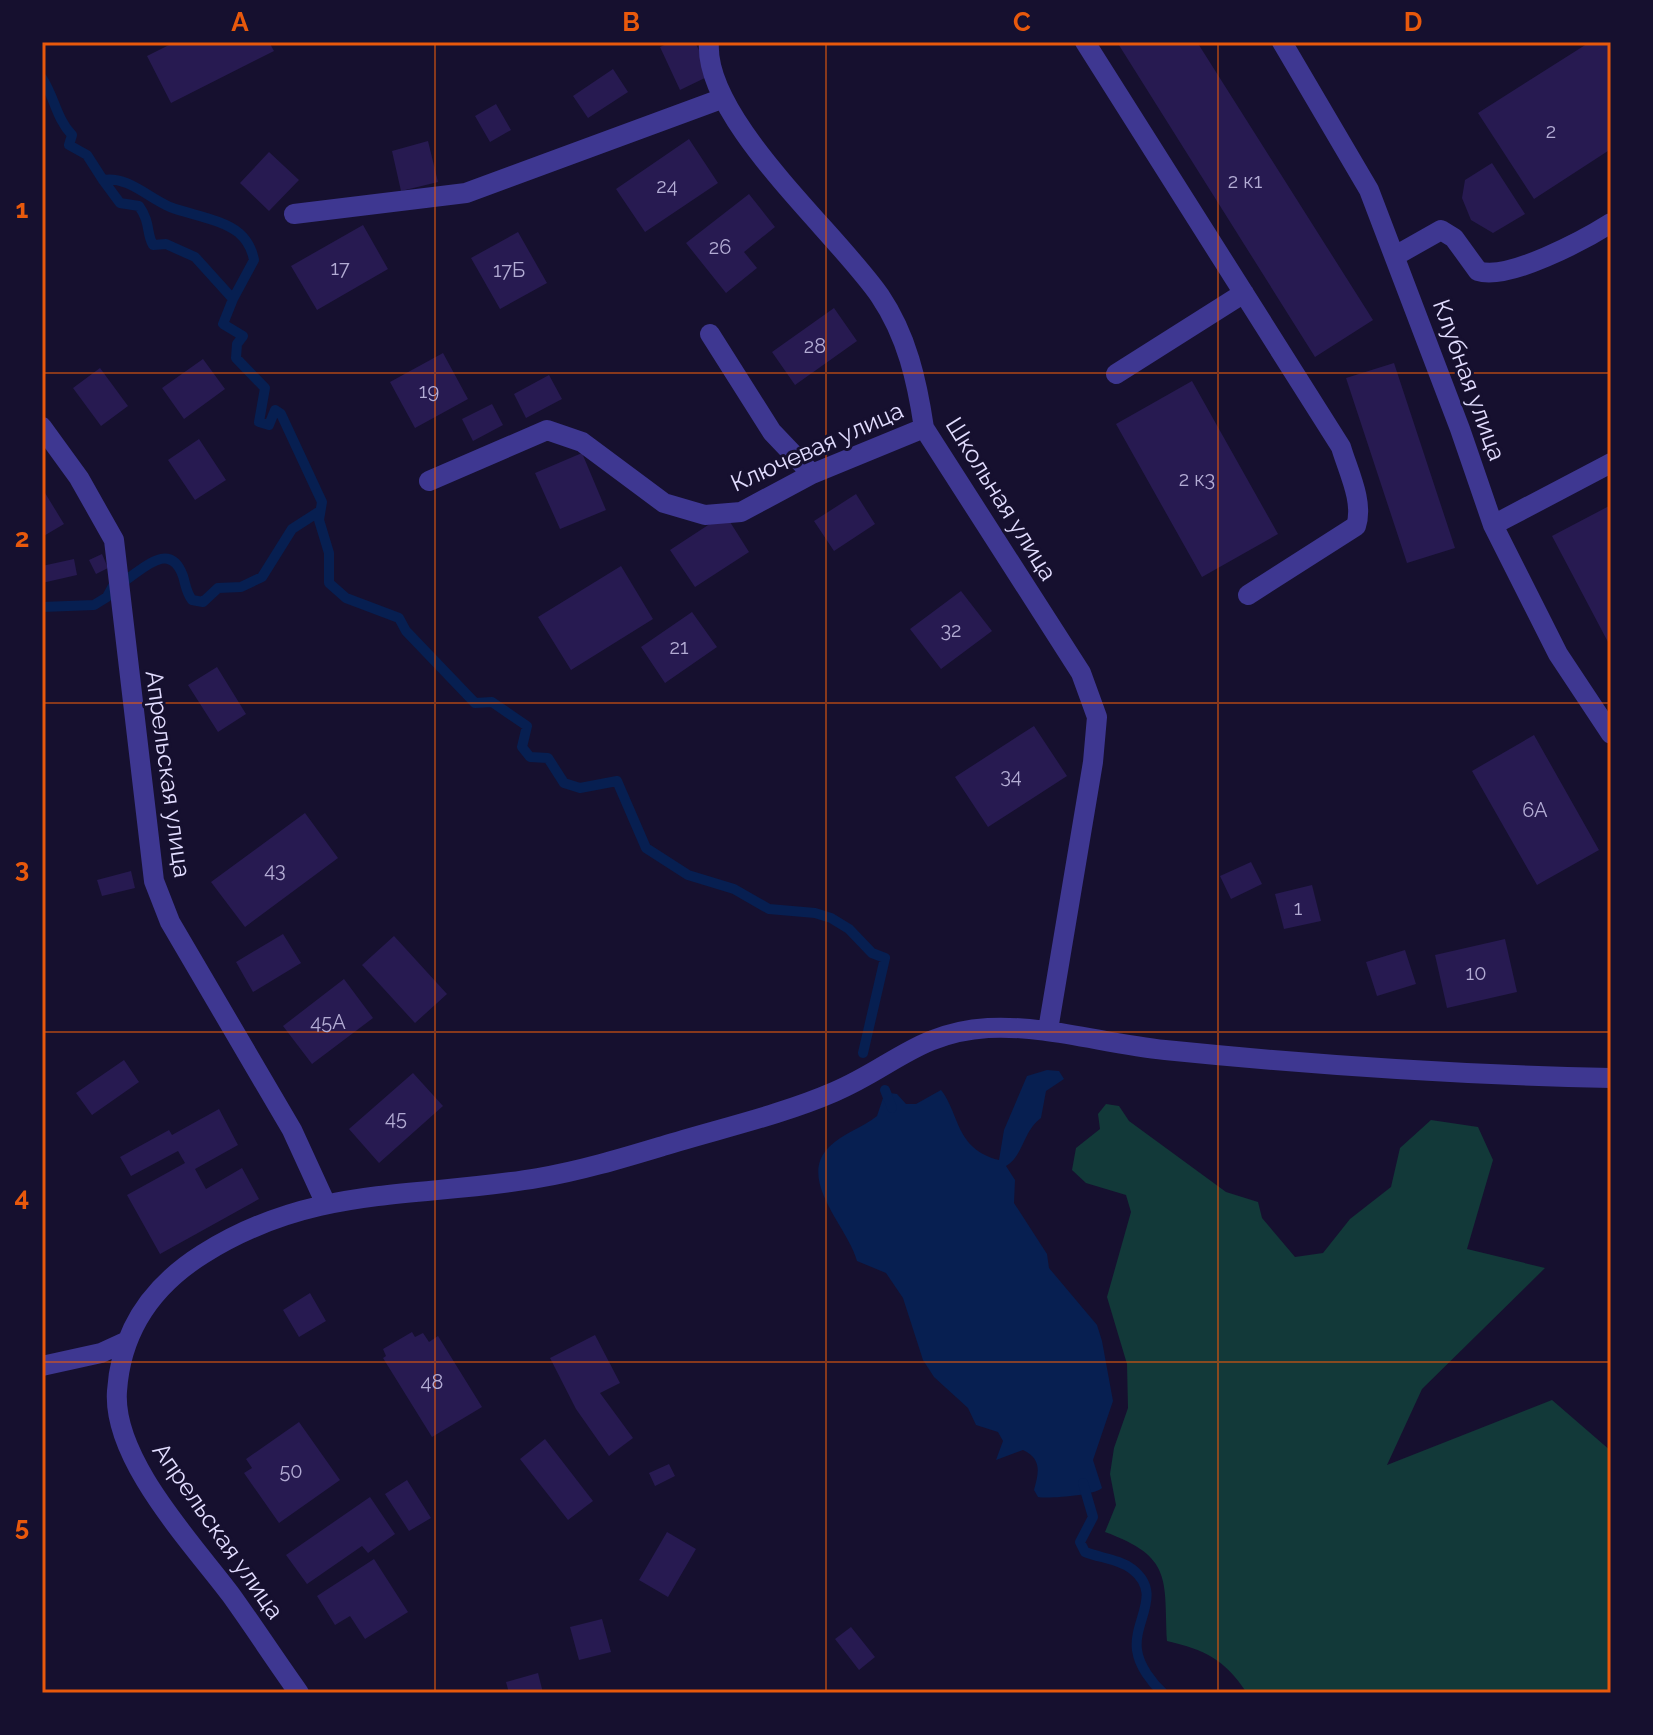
<svg xmlns="http://www.w3.org/2000/svg" width="1653" height="1735" viewBox="0 0 1653 1735" font-family="Raleway,sans-serif">
	<style>
		.green { fill: #123939 }
		.water { fill: #071f51 }
		.lines { fill: none; stroke-linecap: round; stroke-linejoin: round }
		.stream { stroke: #071f51; stroke-width: 10 }
		.building { fill: #271a51 }
		.minor { stroke: #3e3791; stroke-width: 20 }
		.grid { fill: none; stroke: #e8590c; stroke-width: 2; stroke-opacity: 0.55 }
		.labels { text-anchor: middle; stroke-width: 6; stroke-linejoin: round; paint-order: stroke }
		.number-label { font-size: 20px; fill: #b3acd4 }
		.street-label { font-size: 24px; fill: #e2ddff; stroke: #16102f }
		.neatline { fill: none; stroke: #e8590c; stroke-width: 3 }
		.grid-label { font-size: 26px; text-anchor: middle; font-weight: bold; fill: #e8590c }
	</style>
	<rect width="100%" height="100%" fill="#16102f"/>
	<path class="green" d="M1106 1104 1119 1106 1129 1121 1226 1192 1258 1202 1262 1218 1295 1257 1323 1253 1350 1219 1391 1187 1400 1148 1431 1120 1478 1127 1493 1160 1467 1249 1545 1268 1422 1389 1387 1465 1552 1400 1611 1451V1693H1247C1224 1659 1206 1650 1167 1641 1164 1579 1173 1557 1105 1532L1116 1505 1110 1474 1114 1448 1128 1408 1127 1364 1107 1297 1131 1212 1126 1195 1086 1183 1072 1170 1076 1148 1100 1129 1098 1114Z"/>
	<path class="water" d="M1047 1070 1059 1071 1064 1079 1046 1091 1041 1118C1023 1131 1024 1155 1006 1166L1015 1180 1014 1203 1047 1254 1049 1268 1097 1325 1102 1341 1113 1401 1093 1460 1102 1488C1096 1495 1049 1499 1038 1497L1034 1490C1039 1472 1042 1459 1023 1450L996 1460 1003 1441 998 1432 976 1425 968 1408 934 1377 923 1360 903 1298 886 1273 857 1261C849 1228 796 1180 829 1147 843 1133 862 1128 877 1116L883 1098 890 1093 897 1094 906 1104H916L941 1090C960 1114 955 1149 999 1160L1004 1130 1027 1076Z"/>
	<g class="lines">
		<path class="stream" d="M42 78C55 98 56 118 72 135L69 145 87 155 103 180C128 176 147 197 170 207 191 215 222 219 239 233 247 240 252 249 254 260L233 299
			M103 180 120 203 139 206C151 223 146 233 153 245L166 244 195 257 233 299 223 324 243 336 237 344 236 358 265 388 259 422 269 425 275 410 281 414 322 502 319 520 329 553V583L346 598 399 618 406 631 475 703 492 702 527 726 522 747 530 757 548 758 564 783 580 788 617 781 646 848 688 875 734 889 769 909 815 913 831 918 849 929 872 953 885 958 863 1053
			M126 580C143 569 170 540 183 576 186 586 186 592 192 600L203 602 218 588 241 587 262 577 292 529 320 511
			M42 607 94 605 107 597 113 586
			M885 1090 892 1108
			M1083 1483 1093 1517 1080 1542 1085 1552C1100 1558 1119 1559 1132 1569 1164 1594 1133 1620 1137 1650 1139 1666 1152 1683 1163 1693"/>
	</g>
	<path class="building" d="M175 42H269L274 51 171 103 147 56Z
		M671 42H695L711 75 680 90 660 47Z
		M1117 42H1197L1373 320 1315 357Z
		M1590 42H1611V149L1534 199 1478 113Z
		M613 69 628 92 588 118 573 96Z
		M496 104 511 130 490 142 475 116Z
		M689 139 718 183 645 232 616 189Z
		M428 141 438 182 401 191 392 151Z
		M269 152 299 180 269 211 240 183Z
		M1492 163 1525 214 1493 233 1471 220 1462 198 1465 180Z
		M749 194 775 227 744 252 757 268 726 293 686 243Z
		M363 225 388 269 317 310 291 266Z
		M518 232 547 283 500 309 471 258Z
		M834 308 857 341 795 385 772 352Z
		M443 353 468 399 415 428 390 382Z
		M203 359 225 389 184 419 162 388Z
		M1394 363 1455 548 1407 563 1346 378Z
		M100 368 128 406 101 426 73 388Z
		M549 375 562 399 526 418 514 394Z
		M1192 381 1278 534 1202 577 1116 424Z
		M492 404 503 425 473 441 462 419Z
		M199 439 226 480 195 500 168 460Z
		M582 453 606 510 560 529 535 473Z
		M42 488 64 524 42 537Z
		M856 494 875 524 834 551 814 521Z
		M1611 505V641L1608 642 1552 536Z
		M725 514 749 552 695 587 670 550Z
		M102 554 108 568 96 574 89 560Z
		M74 559 77 575 42 583V566Z
		M621 566 653 619 571 670 538 617Z
		M961 591 992 631 941 669 910 629Z
		M692 612 717 647 665 683 641 647Z
		M217 667 246 714 218 732 188 685Z
		M1034 726 1067 776 988 827 955 777Z
		M1534 735 1599 850 1537 885 1472 771Z
		M305 813 338 858 245 927 211 882Z
		M1251 862 1262 884 1231 899 1220 876Z
		M131 871 135 888 102 896 97 880Z
		M1312 885 1321 921 1284 929 1275 894Z
		M283 934 301 963 253 992 236 962Z
		M394 936 447 994 415 1023 362 965Z
		M1505 939 1517 992 1447 1008 1435 955Z
		M1405 950 1416 984 1377 996 1366 962Z
		M344 979 373 1018 312 1064 283 1026Z
		M124 1060 139 1082 92 1115 76 1093Z
		M413 1073 443 1106 379 1163 349 1129Z
		M219 1109 238 1145 195 1169 206 1189 242 1168 259 1199 160 1254 127 1195 185 1163 178 1151 131 1176 120 1157 169 1130 172 1135Z
		M310 1293 326 1321 299 1337 283 1310Z
		M412 1332 415 1337 423 1333 429 1342 438 1336 482 1407 432 1437 383 1358 386 1356 383 1349Z
		M595 1335 620 1383 600 1393 633 1438 609 1456 576 1409 550 1358Z
		M299 1422 340 1480 279 1523 244 1473 252 1468 246 1459Z
		M545 1439 593 1501 568 1520 520 1459Z
		M669 1464 675 1476 655 1486 649 1473Z
		M407 1480 431 1518 409 1531 385 1494Z
		M370 1497 395 1534 368 1553 362 1546 307 1584 286 1555Z
		M667 1532 696 1549 668 1597 639 1580Z
		M374 1559 408 1612 365 1639 350 1616 335 1625 317 1596Z
		M602 1619 611 1652 579 1660 570 1627Z
		M851 1627 875 1657 859 1670 835 1639Z
		M538 1673 543 1693H509L506 1682Z"/>
	<g class="lines">
		<path class="minor" d="M709 42C703 119 837 233 880 296 907 336 917 381 924 428L1081 673 1097 717 1093 762 1048 1030
			M1085 42 1341 447C1348 471 1364 502 1356 526L1248 595
			M1282 42 1369 190 1460 429 1493 525 1558 654 1611 734
			M294 214 466 193 721 99
			M1395 256 1441 230 1454 238 1478 271C1508 281 1584 240 1611 223
			M710 334 772 432 812 474
			M1116 374 1244 293
			M42 427 79 478 114 540 154 881 170 922 292 1130 325 1202
			M429 481 547 430 582 442 664 503 705 515 741 512 812 474 924 428
			M1493 525 1611 463
			M42 1366 101 1353 125 1342
			M299 1693C276 1661 254 1627 231 1595 192 1543 112 1459 117 1391 121 1331 152 1286 203 1254 314 1184 416 1199 538 1178 580 1171 623 1158 663 1146 718 1129 781 1115 834 1092 891 1068 919 1032 988 1028 1048 1025 1105 1044 1165 1050 1313 1065 1463 1075 1611 1078"/>
	</g>
	<path class="grid" d="M435 42V1693M826 42V1693M1218 42V1693M42 373H1611M42 703H1611M42 1032H1611M42 1362H1611"/>
	<g class="labels">
		<g class="number-label">
			<text x="1551" y="138">2</text>
			<text x="1245" y="188">2 к1</text>
			<text x="667" y="193">24</text>
			<text x="720" y="254">26</text>
			<text x="340" y="275">17</text>
			<text x="509" y="277">17Б</text>
			<text x="815" y="353">28</text>
			<text x="429" y="398">19</text>
			<text x="1197" y="486">2 к3</text>
			<text x="951" y="637">32</text>
			<text x="679" y="654">21</text>
			<text x="1011" y="783">34</text>
			<text x="1535" y="817">6А</text>
			<text x="275" y="877">43</text>
			<text x="1298" y="915">1</text>
			<text x="1476" y="980">10</text>
			<text x="328" y="1029">45А</text>
			<text x="396" y="1125">45</text>
			<text x="432" y="1389">48</text>
			<text x="291" y="1478">50</text>
		</g>
		<g class="street-label">
			<text transform="translate(1469 380) rotate(70)" y="8">Клубная улица</text>
			<text transform="translate(817 447) rotate(-24)" y="8">Ключевая улица</text>
			<text transform="translate(1001 499) rotate(58)" y="8">Школьная улица</text>
			<text transform="translate(168 774) rotate(82)" y="8">Апрельская улица</text>
			<text transform="translate(218 1531) rotate(55)" y="8">Апрельская улица</text>
		</g>
	</g>
	<rect width="1653" height="1735" fill="none" stroke="#16102f" stroke-width="88"/>
	<rect x="44" y="44" width="1565" height="1647" class="neatline"/>
	<g class="grid-label">
		<text x="240" y="31">A</text>
		<text x="631" y="31">B</text>
		<text x="1022" y="31">C</text>
		<text x="1413" y="31">D</text>
		<text x="22" y="218">1</text>
		<text x="22" y="547">2</text>
		<text x="22" y="877">3</text>
		<text x="22" y="1206">4</text>
		<text x="22" y="1535">5</text>
	</g>
</svg>
